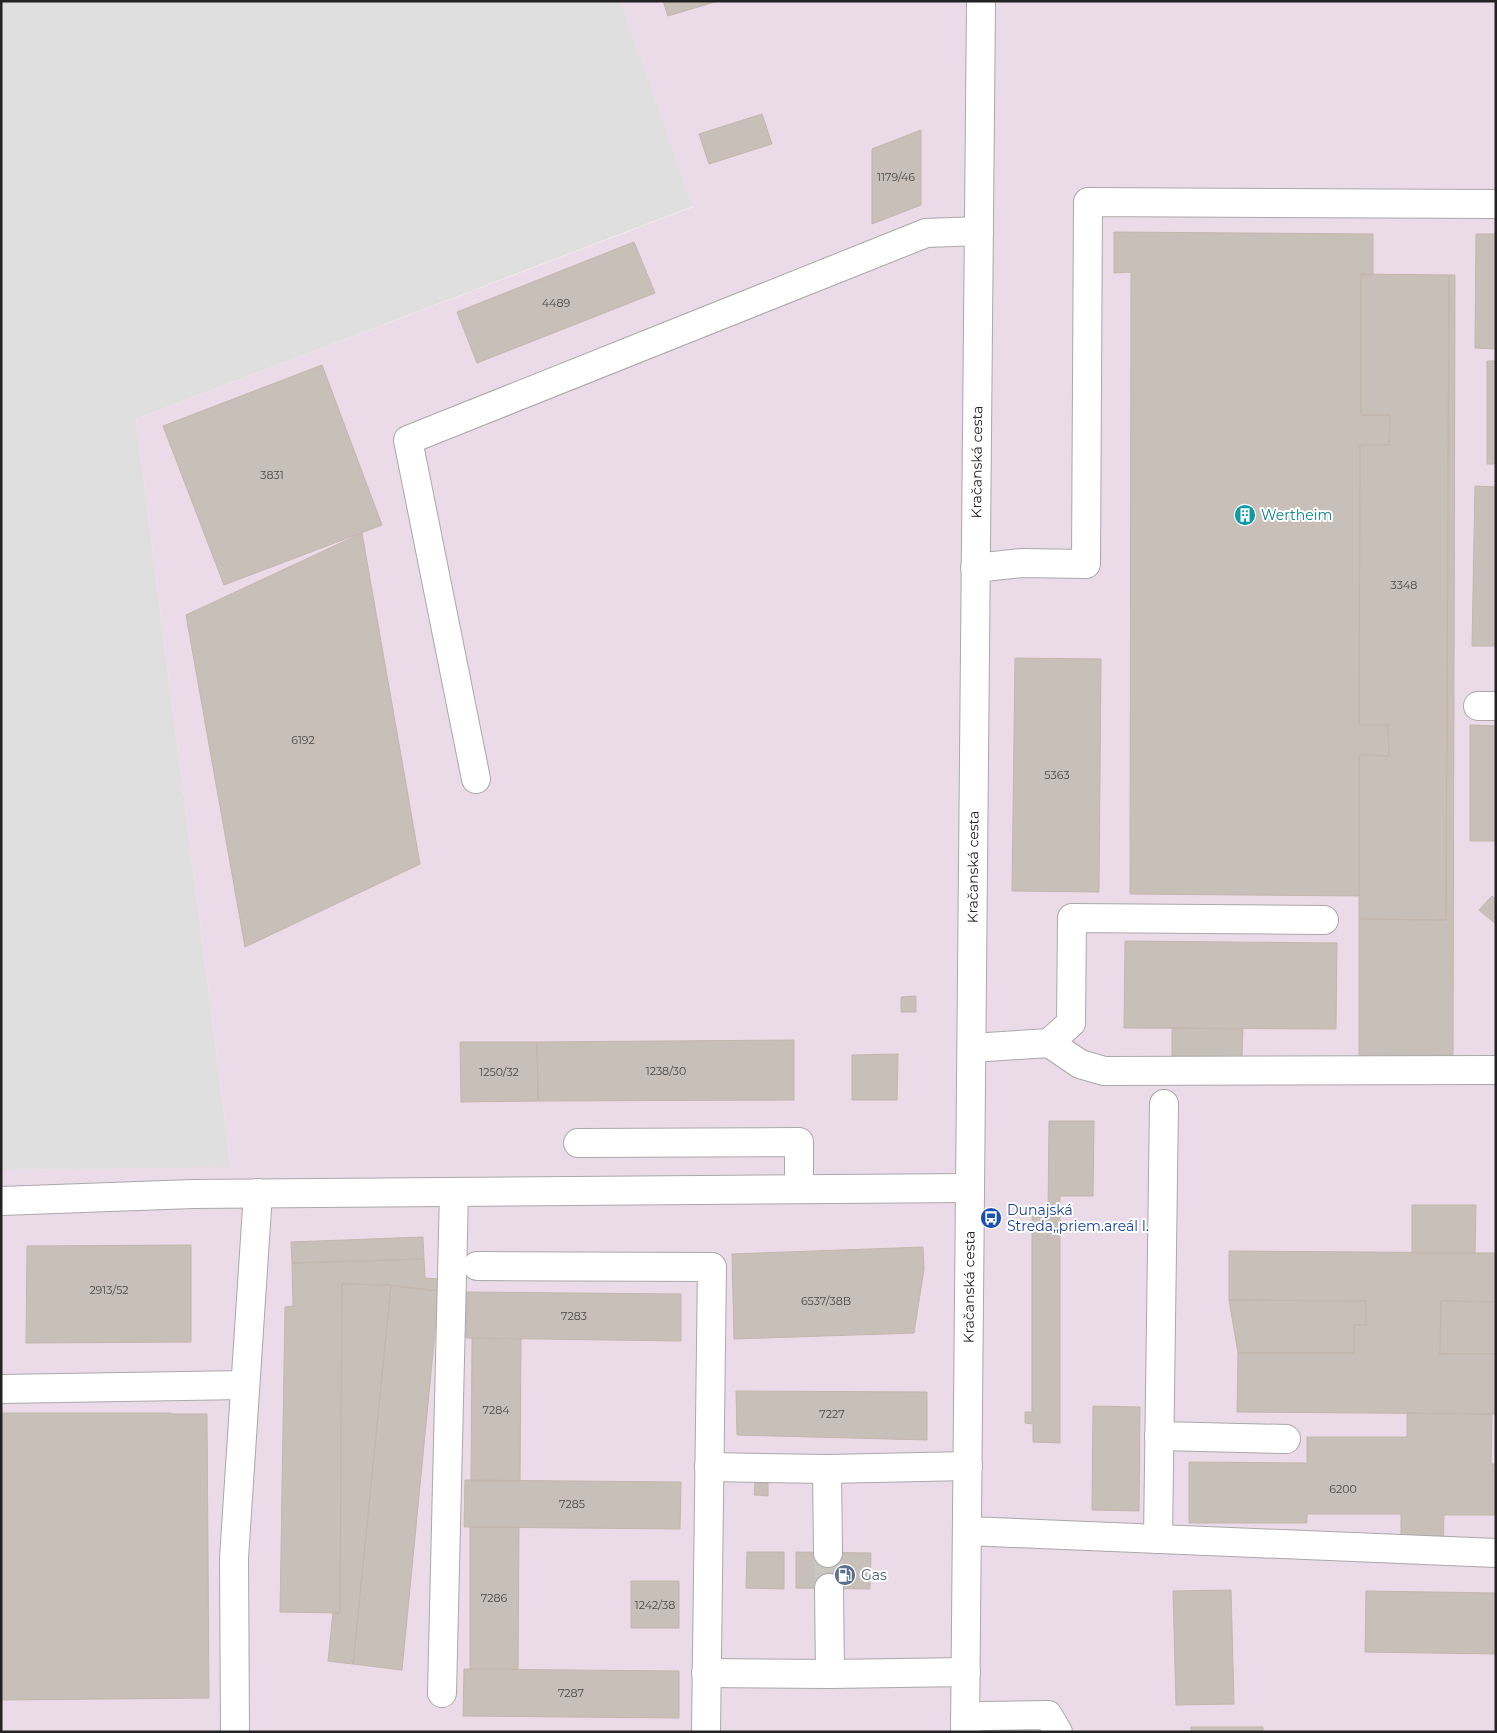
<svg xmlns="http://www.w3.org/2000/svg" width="1497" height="1733" viewBox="0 0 1497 1733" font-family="Montserrat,sans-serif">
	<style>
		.residential { fill: #e0dfdf }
		.industrial { fill: #ebdbe8 }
		.building { fill: #c7bfb8; stroke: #c4b6ab }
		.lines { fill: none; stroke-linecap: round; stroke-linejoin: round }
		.minor-tunnel { stroke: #c8c6c1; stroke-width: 28; stroke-dasharray: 28 14; stroke-linecap: butt }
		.minor-casing { stroke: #a9a9a9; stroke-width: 30 }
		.minor { stroke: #fff; stroke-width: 28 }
		.labels { text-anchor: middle; stroke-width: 4; stroke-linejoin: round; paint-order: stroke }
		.number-label { font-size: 11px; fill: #4b4948 }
		.street-label { font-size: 14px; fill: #222; stroke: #fff }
		.culture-label { font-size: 14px; fill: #0d838f; stroke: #fff; text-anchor: start }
		.transit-label { font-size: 14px; fill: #164399; stroke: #fff; text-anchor: start }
		.service-label { font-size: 14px; fill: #4e5e75; stroke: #fff; text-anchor: start }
	</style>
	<rect width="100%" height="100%" fill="#f2efe9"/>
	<path class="residential" d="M1 1H621L693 206 136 419 231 1168 1 1170Z"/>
	<path class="industrial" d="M621 1H1496V1732H1V1170L231 1167 136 419 693 207Z"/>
	<path class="building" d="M663 1H718L668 16Z
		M762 114 772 144 709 164 699 134Z
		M921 130V205L872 224V149Z
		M1114 232 1373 234V275L1361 274V415H1390L1389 445H1360L1359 725H1388L1389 756 1359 755V896L1130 894 1131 272 1114 273Z
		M1476 234H1496V349L1475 348Z
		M634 242 655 293 477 363 457 312Z
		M1361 274 1449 275 1446 920 1359 919V755L1389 756 1388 725H1359L1360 445H1389L1390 415H1361Z
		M1449 275H1455L1453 1055H1359V919L1446 920Z
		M1487 361H1496V464H1487Z
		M322 365 382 525 224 585 163 426Z
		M1475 486 1496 487V646H1472Z
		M362 533 420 864 245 947 186 615Z
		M1015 658 1101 659 1099 892 1012 891Z
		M1470 725 1496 726V841H1470Z
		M1492 896 1496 899V924L1479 910Z
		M1125 941 1337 943 1336 1029 1124 1028Z
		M916 996V1012H901V997Z
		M1172 1028 1243 1029 1242 1057 1172 1056Z
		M794 1040V1100L538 1101 537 1042Z
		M460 1042H537L538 1101 461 1102Z
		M898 1054 897 1100H852V1055Z
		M1049 1121H1094L1093 1196H1060V1443L1033 1442V1424L1025 1423V1412H1032V1216H1048Z
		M1412 1205H1476L1475 1253H1412Z
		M423 1237 424 1259 292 1263 291 1242Z
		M191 1245V1342L26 1343 27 1246Z
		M923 1247 924 1269 914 1333 734 1339 732 1254Z
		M1229 1251 1496 1253V1302L1441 1301 1440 1354H1496V1414L1237 1412 1238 1353H1354V1325H1366V1301L1229 1300Z
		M424 1259 425 1278 440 1279 439 1291 391 1285 342 1284 340 1613 280 1612 285 1307 293 1306 292 1263Z
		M342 1284 391 1285 353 1664 328 1661 333 1612 340 1613Z
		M391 1286 439 1291 402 1670 353 1664Z
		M466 1292 681 1294V1341L466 1338Z
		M1229 1300 1366 1301V1325H1354V1353H1238Z
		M1441 1301 1496 1302V1354H1440Z
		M472 1338 521 1339 520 1481H471Z
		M736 1391 927 1392V1440L737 1435Z
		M1093 1406 1140 1407 1139 1511 1092 1510Z
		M1 1413H171V1414H207L209 1698 1 1700Z
		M1407 1413 1492 1414 1491 1464H1496V1515H1444L1443 1545 1401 1544V1514H1307V1523H1189V1462L1307 1463V1437H1407Z
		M465 1480 681 1482 680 1529 464 1527Z
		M755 1483H768V1496L754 1495Z
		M470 1527H519L518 1669H470Z
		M747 1552H784V1589L746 1588Z
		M796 1552 871 1553 870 1589 796 1588Z
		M631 1581H679V1628H631Z
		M1231 1590 1234 1704 1176 1705 1173 1591Z
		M1366 1591 1496 1593V1654L1365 1652Z
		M464 1669 679 1671V1718L463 1716Z
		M1191 1727H1263V1732H1191Z"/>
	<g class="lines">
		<path class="minor-tunnel" d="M828 1553 829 1588"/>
		<g class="minor-casing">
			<g id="minor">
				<path d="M975 568 1022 563 1086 564 1088 202 1496 204"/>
				<path d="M1478 706H1496"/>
				<path d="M476 779 408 440 926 233 979 231"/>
				<path d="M1049 1043 1071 1023 1072 918 1324 920"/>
				<path d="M972 1048 1049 1043 1080 1064 1104 1071 1496 1070"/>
				<path d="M578 1143 799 1142V1189"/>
				<path d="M1 1201 193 1194 970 1188"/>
				<path d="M477 1266 712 1267 706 1732"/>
				<path d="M1 1389 245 1385"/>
				<path d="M1159 1436 1286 1439"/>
				<path d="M709 1467 827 1469"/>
				<path d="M967 1531 1496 1553"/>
				<path d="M1158 1539 1164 1104"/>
				<path d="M828 1553 827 1469 968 1466"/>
				<path d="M829 1588 830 1674 966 1672"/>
				<path d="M706 1673 830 1674"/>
				<path d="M442 1693 454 1192"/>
				<path d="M965 1718 985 1716 1048 1715 1058 1732"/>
				<path d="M235 1732 234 1558 258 1193"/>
				<path id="s1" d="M965 1732 981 1"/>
			</g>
		</g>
		<use href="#minor" class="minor"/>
	</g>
	<defs>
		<g id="building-disc" transform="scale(1.125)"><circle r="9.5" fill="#0f9aa8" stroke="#fff"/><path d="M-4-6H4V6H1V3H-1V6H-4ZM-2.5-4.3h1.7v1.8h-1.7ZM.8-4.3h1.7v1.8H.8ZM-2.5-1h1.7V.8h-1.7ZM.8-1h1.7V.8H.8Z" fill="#fff"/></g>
		<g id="bus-disc" transform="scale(1.125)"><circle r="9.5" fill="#1a4fb4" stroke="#fff"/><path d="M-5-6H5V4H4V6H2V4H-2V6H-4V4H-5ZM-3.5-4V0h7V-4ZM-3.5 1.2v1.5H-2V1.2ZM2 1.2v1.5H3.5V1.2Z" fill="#fff"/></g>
		<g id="fuel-disc" transform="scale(1.125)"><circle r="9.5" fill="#5c6f8a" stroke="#fff"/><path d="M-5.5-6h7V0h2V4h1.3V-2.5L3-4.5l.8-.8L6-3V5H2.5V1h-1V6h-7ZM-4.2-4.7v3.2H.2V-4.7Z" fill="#fff"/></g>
	</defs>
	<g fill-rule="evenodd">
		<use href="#building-disc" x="1245" y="515"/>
		<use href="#bus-disc" x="991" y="1218"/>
		<use href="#fuel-disc" x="845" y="1575"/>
	</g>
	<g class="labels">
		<g class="number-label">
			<text x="896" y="181">1179/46</text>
			<text x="556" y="307">4489</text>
			<text x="272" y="479">3831</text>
			<text x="1404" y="589">3348</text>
			<text x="303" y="744">6192</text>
			<text x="1057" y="779">5363</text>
			<text x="666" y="1075">1238/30</text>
			<text x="499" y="1076">1250/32</text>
			<text x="109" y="1294">2913/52</text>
			<text x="826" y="1305">6537/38B</text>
			<text x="574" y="1320">7283</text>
			<text x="496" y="1414">7284</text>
			<text x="832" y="1418">7227</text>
			<text x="1343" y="1493">6200</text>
			<text x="572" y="1508">7285</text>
			<text x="494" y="1602">7286</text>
			<text x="655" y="1609">1242/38</text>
			<text x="571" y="1697">7287</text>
		</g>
		<g class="street-label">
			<text dy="5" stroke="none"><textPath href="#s1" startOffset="1270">Kračanská cesta</textPath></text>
			<text dy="5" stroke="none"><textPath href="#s1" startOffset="865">Kračanská cesta</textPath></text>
			<text dy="5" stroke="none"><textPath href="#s1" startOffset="445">Kračanská cesta</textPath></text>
		</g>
		<g class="culture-label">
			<text x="1261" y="520">Wertheim</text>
		</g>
		<g class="transit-label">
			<text x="1007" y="1215">Dunajská<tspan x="1007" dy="16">Streda,,priem.areál I.</tspan></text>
		</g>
		<g class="service-label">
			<text x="861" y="1580">Gas</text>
		</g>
	</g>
	<rect width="1497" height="1733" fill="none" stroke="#222222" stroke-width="5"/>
</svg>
